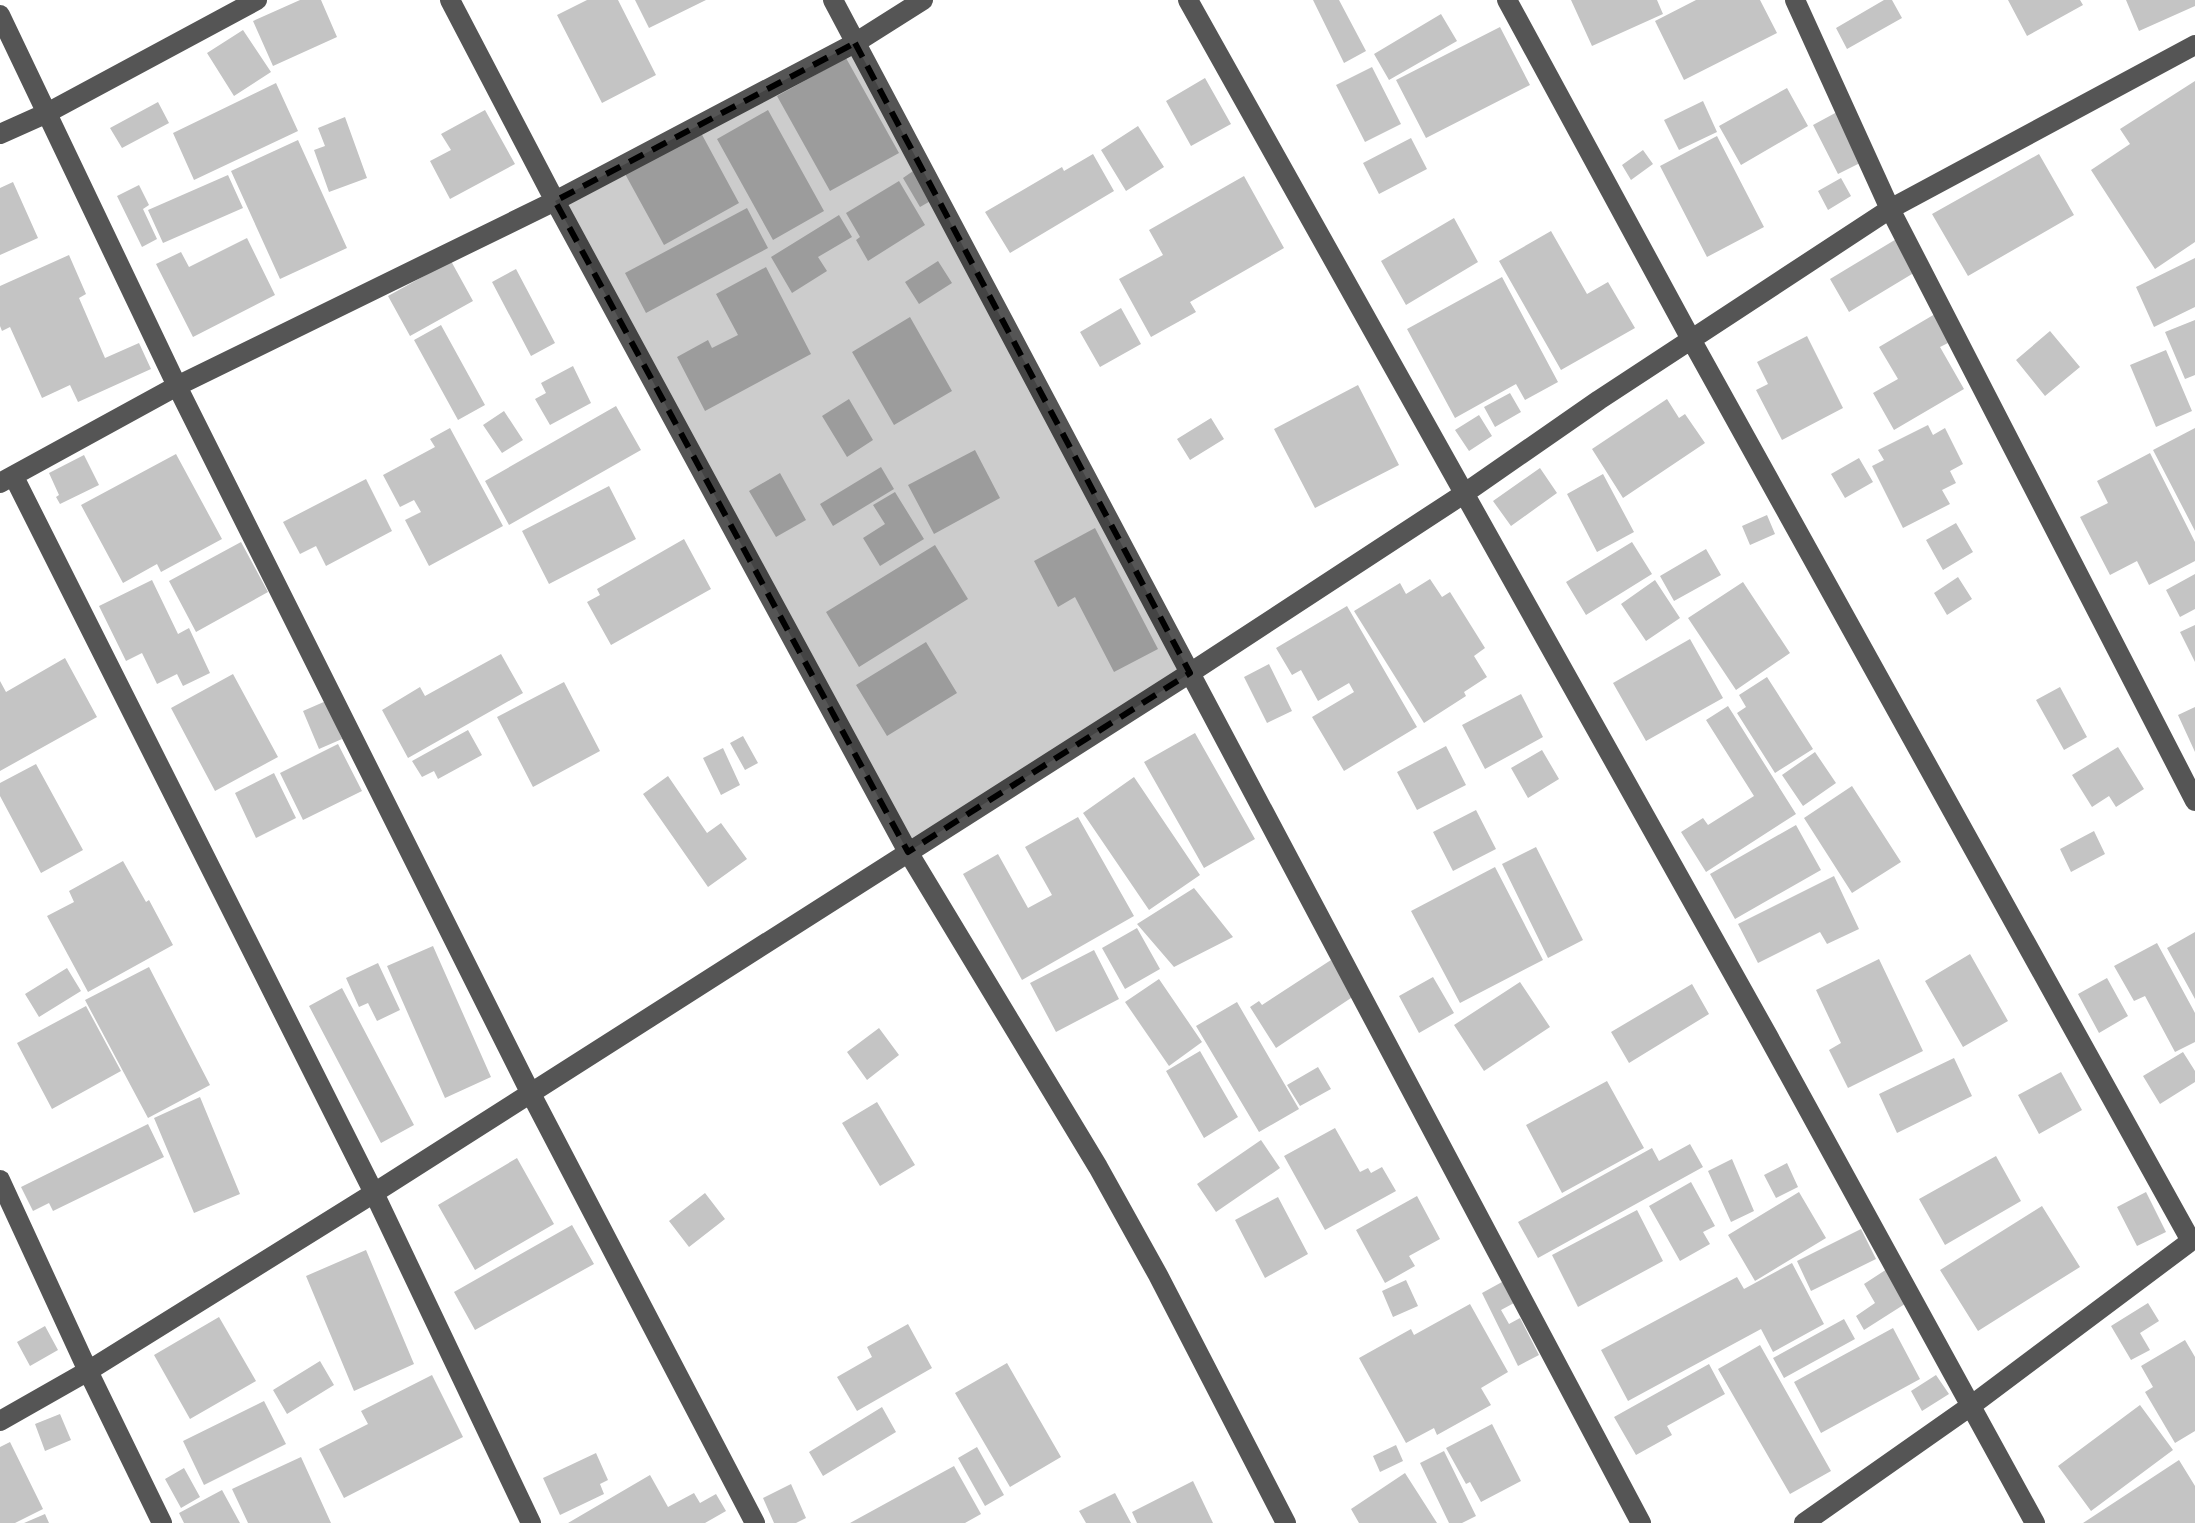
<svg xmlns="http://www.w3.org/2000/svg" width="2195" height="1523" viewBox="0 0 2195 1523" font-family="Signika,sans-serif">
	<style>
		.building { fill: #c4c4c4 }
		.lines { fill: none; stroke-linecap: round; stroke-linejoin: round }
		.minor { stroke: #555; stroke-width: 20 }
		.marked { fill: #000; fill-opacity: 0.2; stroke: #000; stroke-width: 6; stroke-dasharray: 16 10; stroke-linejoin: round }
	</style>
	<rect width="100%" height="100%" fill="#fff"/>
	<path class="building" d="M300 0H321L337 37 273 66 253 21Z
		M587 0H618L656 75 602 103 557 15Z
		M635 0H706L649 28Z
		M1313 0H1339L1366 51 1344 63Z
		M1571 0H1657L1663 14 1592 46Z
		M1696 0H1760L1777 33 1684 80 1655 21Z
		M1884 0H1892L1902 18 1847 49 1836 28Z
		M2008 0H2080L2083 5 2027 36Z
		M2126 0H2195V6L2139 31Z
		M1441 14 1457 41 1389 80 1374 54Z
		M1500 27 1530 85 1426 138 1396 80Z
		M243 30 271 72 234 96 207 53Z
		M846 58 899 153 830 191 777 96Z
		M1372 67 1401 124 1365 142 1336 85Z
		M1205 78 1231 124 1191 146 1166 101Z
		M2195 81V242L2155 269 2091 170 2130 144 2120 129Z
		M276 83 298 131 194 180 173 133Z
		M1787 88 1808 126 1741 165 1719 126Z
		M1703 101 1717 132 1679 150 1664 120Z
		M158 102 169 123 122 148 110 128Z
		M485 110 515 164 450 199 430 161 451 150 441 134Z
		M768 110 824 211 773 240 717 139Z
		M1837 112 1862 162 1838 174 1813 125Z
		M345 117 367 178 329 192 314 150 325 146 318 128Z
		M1138 126 1164 167 1126 191 1101 150Z
		M700 131 739 203 664 245 624 172Z
		M1717 136 1764 227 1707 257 1660 166Z
		M1411 138 1427 169 1379 194 1363 163Z
		M298 140 347 248 280 279 231 171Z
		M1643 150 1653 164 1631 180 1622 165Z
		M1093 154 1114 191 1010 253 985 212 1062 167 1064 171Z
		M2039 154 2074 215 1968 276 1932 214Z
		M916 169 934 199 920 207 903 178Z
		M228 175 243 208 163 243 148 210Z
		M1244 176 1284 248 1190 302 1196 312 1151 337 1119 279 1163 255 1149 230Z
		M1841 178 1851 196 1828 210 1818 191Z
		M899 181 925 225 868 261 856 240 860 237 846 213Z
		M13 182 38 238 0 255V188Z
		M139 185 149 205 143 209 157 239 142 247 117 196Z
		M747 208 768 248 646 313 625 273Z
		M839 215 852 237 818 257 827 271 792 293 771 257Z
		M1454 218 1478 262 1406 305 1381 261Z
		M1551 231 1587 294 1608 282 1635 328 1561 370 1499 261Z
		M247 238 275 295 193 337 156 264 181 252 189 267Z
		M1898 238 1917 271 1849 312 1830 279Z
		M69 255 86 294 79 298 105 358 139 343 151 369 78 402 70 385 42 398 10 327 2 331 0 326V286Z
		M2195 258V307L2154 327 2136 287Z
		M451 261 473 301 410 336 388 296Z
		M938 261 952 283 919 304 905 282Z
		M766 267 811 354 705 411 677 357 708 340 712 348 738 335 716 294Z
		M516 269 555 343 531 356 492 282Z
		M1502 277 1558 382 1525 400 1516 384 1455 418 1407 329Z
		M1121 308 1141 344 1100 367 1080 332Z
		M1935 314 1950 342 1940 347 1964 389 1894 430 1873 393 1898 379 1879 347Z
		M910 317 952 391 894 425 852 352Z
		M2195 320V375L2185 379 2165 332Z
		M441 325 485 405 458 420 414 340Z
		M2050 331 2080 367 2045 396 2016 360Z
		M1807 336 1843 408 1782 440 1756 390 1768 384 1757 362Z
		M2166 350 2192 411 2156 427 2130 365Z
		M573 366 591 403 550 425 535 399 546 393 541 383Z
		M1358 385 1399 465 1315 508 1274 429Z
		M1510 393 1521 412 1495 427 1484 407Z
		M849 399 873 440 847 457 822 416Z
		M1667 399 1679 418 1685 414 1705 443 1623 498 1592 449Z
		M616 406 641 450 509 525 485 481Z
		M504 411 523 440 502 453 483 425Z
		M1479 415 1492 436 1469 451 1455 430Z
		M1211 418 1224 439 1190 460 1177 439Z
		M1928 425 1933 435 1945 428 1963 464 1950 471 1956 483 1942 490 1950 504 1903 528 1872 466 1884 460 1878 450Z
		M450 428 503 526 429 566 405 520 421 512 414 500 400 507 383 475 435 447 430 439Z
		M2195 428V531L2153 450Z
		M975 450 1000 498 934 534 908 485Z
		M2150 453 2195 542V561L2149 585 2137 561 2110 575 2080 517 2108 503 2097 481Z
		M176 454 222 539 161 572 157 564 123 583 81 505Z
		M84 455 99 485 60 504 56 497 59 495 49 473Z
		M1859 458 1873 482 1845 498 1831 474Z
		M881 467 894 489 833 526 820 504Z
		M1540 468 1557 493 1511 526 1493 501Z
		M780 473 806 520 776 537 749 491Z
		M1603 474 1634 532 1597 552 1567 494Z
		M366 479 392 531 326 566 316 546 300 554 283 522Z
		M609 486 636 539 549 584 522 531Z
		M895 492 924 539 880 566 863 538 885 524 873 505Z
		M1767 515 1775 534 1750 545 1742 526Z
		M1956 523 1973 552 1943 570 1926 540Z
		M1095 528 1158 649 1114 672 1075 597 1058 607 1034 561Z
		M684 539 711 589 611 645 587 602 600 595 597 589Z
		M241 542 268 592 196 632 169 581Z
		M1632 542 1652 574 1586 615 1566 582Z
		M935 545 968 599 859 667 826 612Z
		M1706 549 1721 575 1674 601 1660 576Z
		M2195 574V609L2180 617 2166 590Z
		M1958 577 1972 599 1947 615 1934 593Z
		M1430 579 1442 597 1450 592 1485 648 1474 656 1487 677 1464 692 1466 696 1424 723 1354 611 1400 583 1406 594Z
		M152 580 178 634 189 628 210 673 183 686 177 674 157 684 142 653 126 661 99 606Z
		M1655 580 1680 618 1646 641 1621 604Z
		M1743 582 1790 653 1736 690 1688 618Z
		M1347 606 1417 727 1344 771 1312 717 1354 692 1349 683 1318 701 1301 670 1292 675 1276 648Z
		M2195 625V662L2180 632Z
		M1690 639 1723 698 1646 741 1613 683Z
		M926 642 957 693 887 736 856 685Z
		M501 654 523 693 408 758 382 710 420 687 425 696Z
		M65 658 97 717 0 771V681L6 692Z
		M1269 664 1292 711 1267 723 1244 677Z
		M233 674 278 757 215 791 171 708Z
		M1767 677 1813 749 1775 773 1737 713 1746 707 1739 695Z
		M564 682 600 751 533 787 497 717Z
		M2060 687 2087 737 2064 750 2036 700Z
		M1521 694 1543 737 1485 769 1462 725Z
		M326 701 342 739 319 749 303 711Z
		M1728 706 1796 814 1706 872 1681 832 1703 818 1708 825 1754 796 1706 720Z
		M2195 707V752L2178 715Z
		M468 730 482 755 438 779 434 771 422 777 412 761Z
		M1195 733 1255 839 1204 868 1144 762Z
		M743 736 758 763 745 770 730 743Z
		M338 744 362 791 303 820 280 773Z
		M1446 746 1466 785 1417 810 1397 772Z
		M2118 747 2144 789 2116 807 2109 796 2092 807 2072 775Z
		M723 748 740 785 721 795 703 758Z
		M1542 750 1559 779 1528 798 1511 768Z
		M1815 752 1836 783 1803 806 1782 775Z
		M36 764 83 850 41 873 0 796V783Z
		M274 773 296 818 256 838 235 793Z
		M668 776 707 833 721 823 747 859 708 887 643 794Z
		M1134 777 1200 875 1149 910 1083 813Z
		M1852 786 1901 862 1852 893 1804 818Z
		M1476 810 1496 849 1453 871 1433 832Z
		M1078 817 1134 916 1022 980 963 874 998 854 1028 908 1052 895 1025 847Z
		M1796 825 1821 870 1735 919 1710 874Z
		M2094 831 2105 854 2071 872 2060 849Z
		M1536 847 1583 940 1548 958 1502 864Z
		M123 861 146 902 149 900 173 945 88 992 47 916 74 902 69 891Z
		M1495 867 1543 960 1460 1003 1411 911Z
		M1834 876 1859 929 1827 944 1820 932 1758 963 1738 924Z
		M1194 888 1233 937 1174 967 1137 924Z
		M1137 928 1160 969 1125 989 1102 948Z
		M2195 932V999L2167 948Z
		M2157 943 2195 1013V1042L2175 1052 2145 996 2134 1001 2114 966Z
		M433 946 491 1077 445 1098 387 966Z
		M1094 950 1119 999 1056 1032 1030 983Z
		M1970 954 2008 1021 1963 1047 1925 981Z
		M1879 959 1923 1051 1848 1088 1829 1050 1841 1043 1816 990Z
		M1331 960 1354 996 1276 1048 1250 1007 1259 1001 1262 1005Z
		M378 963 400 1010 377 1021 368 1003 359 1007 346 978Z
		M149 967 210 1085 148 1118 85 1000Z
		M67 968 81 991 39 1017 25 994Z
		M1433 977 1454 1013 1419 1033 1399 996Z
		M2107 978 2128 1016 2099 1033 2078 994Z
		M1159 979 1202 1042 1169 1066 1125 1002Z
		M1520 982 1550 1027 1484 1071 1454 1025Z
		M1692 984 1709 1014 1629 1063 1611 1032Z
		M342 988 414 1125 381 1143 309 1006Z
		M1237 1002 1299 1109 1259 1132 1196 1026Z
		M86 1006 121 1071 52 1109 17 1043Z
		M879 1028 899 1055 867 1080 847 1052Z
		M1200 1051 1238 1117 1204 1138 1166 1071Z
		M2183 1052 2195 1071V1082L2160 1104 2143 1076Z
		M1954 1058 1972 1096 1897 1133 1879 1094Z
		M1318 1067 1331 1089 1300 1106 1287 1085Z
		M2061 1072 2082 1110 2039 1134 2018 1095Z
		M1607 1081 1644 1148 1562 1193 1526 1125Z
		M200 1097 240 1194 194 1213 154 1118Z
		M877 1102 915 1165 880 1186 842 1123Z
		M148 1124 164 1157 53 1211 49 1203 33 1211 21 1187Z
		M1335 1128 1360 1172 1368 1168 1371 1173 1382 1167 1396 1191 1325 1230 1284 1156Z
		M1261 1140 1280 1168 1216 1212 1197 1184Z
		M1690 1144 1703 1167 1538 1258 1518 1222 1652 1148 1659 1161Z
		M1996 1156 2021 1201 1945 1245 1919 1199Z
		M517 1158 554 1224 475 1270 438 1205Z
		M1732 1159 1754 1211 1731 1222 1708 1171Z
		M1787 1163 1798 1187 1776 1198 1764 1175Z
		M1691 1182 1715 1226 1703 1232 1710 1244 1680 1261 1649 1206Z
		M1799 1192 1826 1238 1755 1281 1728 1235Z
		M2146 1192 2166 1232 2137 1246 2117 1207Z
		M705 1193 725 1219 689 1247 669 1221Z
		M1417 1196 1440 1239 1409 1256 1415 1266 1385 1283 1356 1230Z
		M1278 1197 1308 1254 1265 1278 1235 1220Z
		M2042 1206 2080 1267 1978 1331 1940 1270Z
		M1637 1210 1663 1261 1578 1307 1552 1255Z
		M572 1225 594 1264 475 1330 454 1292Z
		M1861 1229 1876 1259 1811 1291 1797 1261Z
		M366 1250 414 1364 354 1391 306 1276Z
		M1792 1263 1824 1324 1773 1352 1761 1329 1628 1401 1601 1350 1737 1277 1744 1289Z
		M1887 1269 1908 1302 1864 1330 1856 1316 1875 1303 1864 1284Z
		M1406 1280 1418 1306 1393 1317 1382 1291Z
		M1502 1282 1514 1303 1501 1310 1509 1324 1520 1318 1539 1355 1518 1366 1482 1293Z
		M2148 1303 2159 1321 2140 1333 2150 1350 2131 1360 2111 1326Z
		M1470 1304 1508 1372 1481 1388 1491 1405 1437 1435 1434 1428 1406 1443 1359 1358 1411 1329 1414 1335Z
		M219 1317 256 1381 190 1419 154 1355Z
		M1844 1319 1855 1339 1784 1378 1773 1358Z
		M908 1324 932 1368 857 1411 837 1377 872 1357 867 1347Z
		M45 1326 58 1350 30 1366 17 1342Z
		M1893 1328 1920 1379 1821 1433 1794 1382Z
		M2185 1340 2195 1357V1431L2175 1443 2145 1392 2153 1387 2141 1366Z
		M1760 1345 1831 1471 1790 1494 1718 1369Z
		M320 1361 334 1385 287 1414 273 1390Z
		M1007 1363 1061 1457 1010 1487 955 1393Z
		M1709 1364 1725 1394 1667 1426 1672 1435 1636 1455 1614 1417Z
		M432 1375 463 1437 344 1498 319 1449 368 1424 361 1411Z
		M1936 1375 1949 1394 1922 1411 1911 1391Z
		M264 1401 286 1444 204 1485 183 1441Z
		M2140 1405 2173 1450 2091 1511 2058 1466Z
		M882 1407 896 1432 823 1476 809 1452Z
		M60 1414 71 1440 45 1451 35 1424Z
		M1492 1424 1521 1481 1481 1502 1470 1482 1466 1484 1446 1448Z
		M10 1442 43 1509 15 1523H0V1447Z
		M1396 1445 1403 1461 1380 1472 1373 1456Z
		M977 1447 1004 1495 985 1506 958 1458Z
		M1444 1451 1476 1516 1462 1523H1449L1420 1463Z
		M596 1453 608 1480 600 1484 604 1494 560 1515 543 1478Z
		M301 1457 331 1523H248L232 1489Z
		M2179 1460 2195 1486V1523H2083Z
		M954 1466 981 1514 965 1523H850Z
		M184 1468 200 1497 181 1508 165 1479Z
		M1405 1473 1437 1523H1359L1351 1509Z
		M650 1475 668 1507 694 1493 700 1503 716 1494 726 1511 705 1523H568Z
		M1193 1481 1213 1523H1137L1132 1512Z
		M791 1484 806 1518 796 1523H774L763 1498Z
		M222 1490 240 1523H184L179 1513Z
		M1115 1493 1131 1523H1086L1079 1511Z
		M45 1514 49 1523H24Z"/>
	<g class="lines">
		<path class="minor" d="M450 0 555 201 908 852 1098 1167 1158 1275 1286 1523
			M833 0 1641 1523
			M1188 0 1768 1036 2035 1523
			M1507 0 1692 341 2191 1241
			M1795 0 1890 209 2195 801
			M0 15 177 386 530 1092 755 1523
			M0 134 47 113 257 0
			M14 477 374 1193 531 1523
			M0 483 177 386 555 201 855 43 923 0
			M0 1180 88 1371 162 1523
			M0 1421 88 1371 374 1193 1190 673 1465 493 1599 400 1890 209 2195 45
			M1804 1523 1972 1405 2195 1238"/>
	</g>
	<path class="marked" d="M855 43 1190 673 908 852 555 201Z"/>
</svg>
